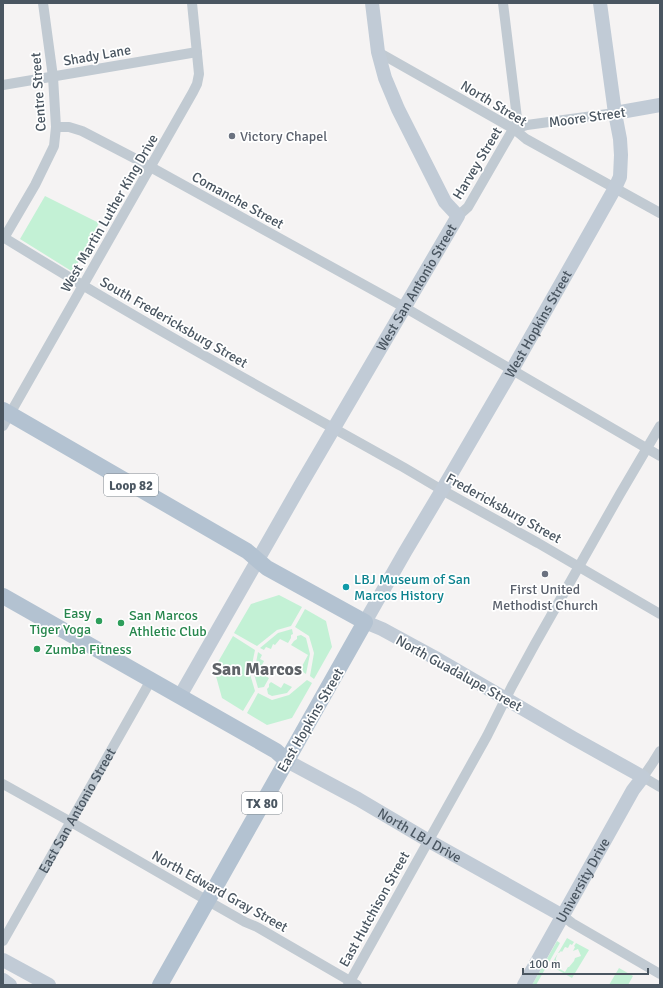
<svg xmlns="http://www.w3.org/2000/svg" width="663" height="988" viewBox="0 0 663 988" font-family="Signika,sans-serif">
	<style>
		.green { fill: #c3f1d5 }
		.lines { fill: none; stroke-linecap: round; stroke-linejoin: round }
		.street { stroke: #c1cad2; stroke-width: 10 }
		.secondary { stroke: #c1cbd6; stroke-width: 14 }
		.primary { stroke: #b3c2d1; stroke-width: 16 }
		.worship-dot { fill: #6b7280; stroke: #fff; stroke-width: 1.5 }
		.culture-dot { fill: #0f9aa8; stroke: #fff; stroke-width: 1.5 }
		.leisure-dot { fill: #2e9e5b; stroke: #fff; stroke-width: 1.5 }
		.labels { text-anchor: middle; stroke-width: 3.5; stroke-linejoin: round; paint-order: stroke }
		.shield { fill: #fff; stroke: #808990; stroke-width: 1 }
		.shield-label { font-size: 13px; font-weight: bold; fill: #4a5661 }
		.street-label { font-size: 14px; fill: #4a5661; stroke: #fff }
		.worship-label { font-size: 14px; fill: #5b616d; stroke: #fff; text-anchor: start }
		.culture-label { font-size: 14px; fill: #0d838f; stroke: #fff; text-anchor: start }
		.leisure-label { font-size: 14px; fill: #27864d; stroke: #fff; text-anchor: start }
		.district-label { font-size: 18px; font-weight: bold; fill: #5f6368; stroke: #fff }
	</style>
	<rect width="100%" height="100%" fill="#f5f3f3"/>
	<path class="green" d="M45 196 99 223 73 272 20 239Z
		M279 595 302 607 291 626 277 630 257 646 234 633 251 604Z
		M305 609 326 621 332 647 314 679 310 676 314 653 309 636 295 627Z
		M292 629 293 634 291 635V638L288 643 280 639 275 645 273 644 271 649 266 647 264 650 260 648 278 633Z
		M301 635 306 638 310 654 306 674 300 670 308 655 291 645 294 641 297 639V636Z
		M233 636 255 650 250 674 255 691 243 711 222 698 214 669Z
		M258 652 262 655 260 659 264 661 262 665 263 666 260 673 269 678 264 687 258 688 254 674Z
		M307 680 312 683 292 718 267 725 247 713 258 693 272 700 289 695Z
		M271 682 281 688 284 683 292 687 287 693 272 696 268 694 267 689 269 687V684Z
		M567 938 574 942 572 945 570 944 568 948 565 947 562 952 561 951 559 953H558L556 958V960L559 962 557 965 559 967 558 968 565 972 568 967H569L574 961 575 958 581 956 578 949 573 951 575 947 574 946 576 943 589 950 572 978 551 966 555 958 560 950Z
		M557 941 560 943 536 985H532Z
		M619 968 633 976 628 985H609Z"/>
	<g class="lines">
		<g class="street">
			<path d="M378 52 514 129 526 139 660 213"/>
			<path d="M3 85 197 52"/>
			<path d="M56 127H69L82 131 136 159 404 307 660 456"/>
			<path d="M514 129 527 125 615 113"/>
			<path d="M458 216 468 207 516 124 517 118 503 3"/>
			<path d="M3 237C134 318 269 392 403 467L442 490 538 543 660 614"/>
			<path d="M4 238 35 185 54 146 56 127 53 77 43 3"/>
			<path d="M3 426 193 92 197 84 199 74 192 3"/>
			<path d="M660 751 652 764 643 777 660 787"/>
			<path d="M3 784 71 822 208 901 245 922 257 927 357 985"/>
			<path d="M563 916 572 923 660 974"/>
			<path id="s1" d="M3 941 151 680"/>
			<path d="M348 985 487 736 512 686 535 644 620 494 660 426"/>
		</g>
		<g class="secondary">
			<path d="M615 113 660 105"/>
			<path id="s2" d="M180 696 300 486 458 216 445 202 398 109 385 78 378 52 372 3"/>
			<path id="s3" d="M287 761 358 799 429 841 563 916"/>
			<path d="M3 960 49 985"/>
			<path d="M3 980 10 985"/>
			<path id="s4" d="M524 985 633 790 643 777 573 738 439 660 382 629 365 622 405 552 442 490 512 370 593 227 615 188 620 177 621 155 620 139 615 113 600 3"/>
		</g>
		<path class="primary" d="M3 410 247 551 267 568 365 622 160 985
			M3 596 276 751 287 761"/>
	</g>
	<g class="worship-dot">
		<circle cx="232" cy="136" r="4"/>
		<circle cx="545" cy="574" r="4"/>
	</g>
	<circle class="culture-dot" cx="346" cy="587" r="4"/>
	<g class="leisure-dot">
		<circle cx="99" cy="621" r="4"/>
		<circle cx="121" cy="623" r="4"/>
		<circle cx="37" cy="649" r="4"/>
	</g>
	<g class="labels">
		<g class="shield">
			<rect x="104" y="474" width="54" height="22" rx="3"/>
			<rect x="242" y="792" width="40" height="22" rx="3"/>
		</g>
		<g class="shield-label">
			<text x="131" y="490">Loop 82</text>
			<text x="262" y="808">TX 80</text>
		</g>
		<g class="street-label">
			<text transform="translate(97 55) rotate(-10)" y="5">Shady Lane</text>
			<text transform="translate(38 92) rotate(-94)" y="5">Centre Street</text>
			<text transform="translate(494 103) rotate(31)" y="5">North Street</text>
			<text transform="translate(587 117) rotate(-8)" y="5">Moore Street</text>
			<text transform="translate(477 163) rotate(-59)" y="5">Harvey Street</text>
			<text transform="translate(238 200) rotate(29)" y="5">Comanche Street</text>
			<text transform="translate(109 213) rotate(-60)" y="5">West Martin Luther King Drive</text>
			<text dy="5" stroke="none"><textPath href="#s2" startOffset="472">West San Antonio Street</textPath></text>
			<text transform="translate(174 322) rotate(30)" y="5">South Fredericksburg Street</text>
			<text dy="5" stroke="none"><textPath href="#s4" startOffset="903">West Hopkins Street</textPath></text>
			<text transform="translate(504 508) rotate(29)" y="5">Fredericksburg Street</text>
			<text transform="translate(459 673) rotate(29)" y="5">North Guadalupe Street</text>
			<text transform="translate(310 720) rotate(-60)" y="5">East Hopkins Street</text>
			<text dy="5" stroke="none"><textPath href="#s1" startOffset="150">East San Antonio Street</textPath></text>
			<text dy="5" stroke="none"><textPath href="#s3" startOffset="152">North LBJ Drive</textPath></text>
			<text dy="5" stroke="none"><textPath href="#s4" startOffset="120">University Drive</textPath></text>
			<text transform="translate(220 891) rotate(29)" y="5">North Edward Gray Street</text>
			<text transform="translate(374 909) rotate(-61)" y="5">East Hutchison Street</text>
		</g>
		<g class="worship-label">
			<text x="240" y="141">Victory Chapel</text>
			<text x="545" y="594" text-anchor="middle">First United<tspan x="545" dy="16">Methodist Church</tspan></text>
		</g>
		<g class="culture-label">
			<text x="354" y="584">LBJ Museum of San<tspan x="354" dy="16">Marcos History</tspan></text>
		</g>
		<g class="leisure-label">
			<text x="91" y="618" text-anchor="end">Easy<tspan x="91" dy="16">Tiger Yoga</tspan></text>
			<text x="129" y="620">San Marcos<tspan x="129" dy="16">Athletic Club</tspan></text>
			<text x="45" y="654">Zumba Fitness</text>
		</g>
		<g class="district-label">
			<text x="257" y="675">San Marcos</text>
		</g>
	</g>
	<rect width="663" height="988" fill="none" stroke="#4a5661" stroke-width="8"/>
	<path d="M523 968v6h125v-6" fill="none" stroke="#4a5661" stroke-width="2"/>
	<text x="529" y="968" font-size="12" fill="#4a5661" stroke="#ffffff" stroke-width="3" paint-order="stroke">100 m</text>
</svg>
